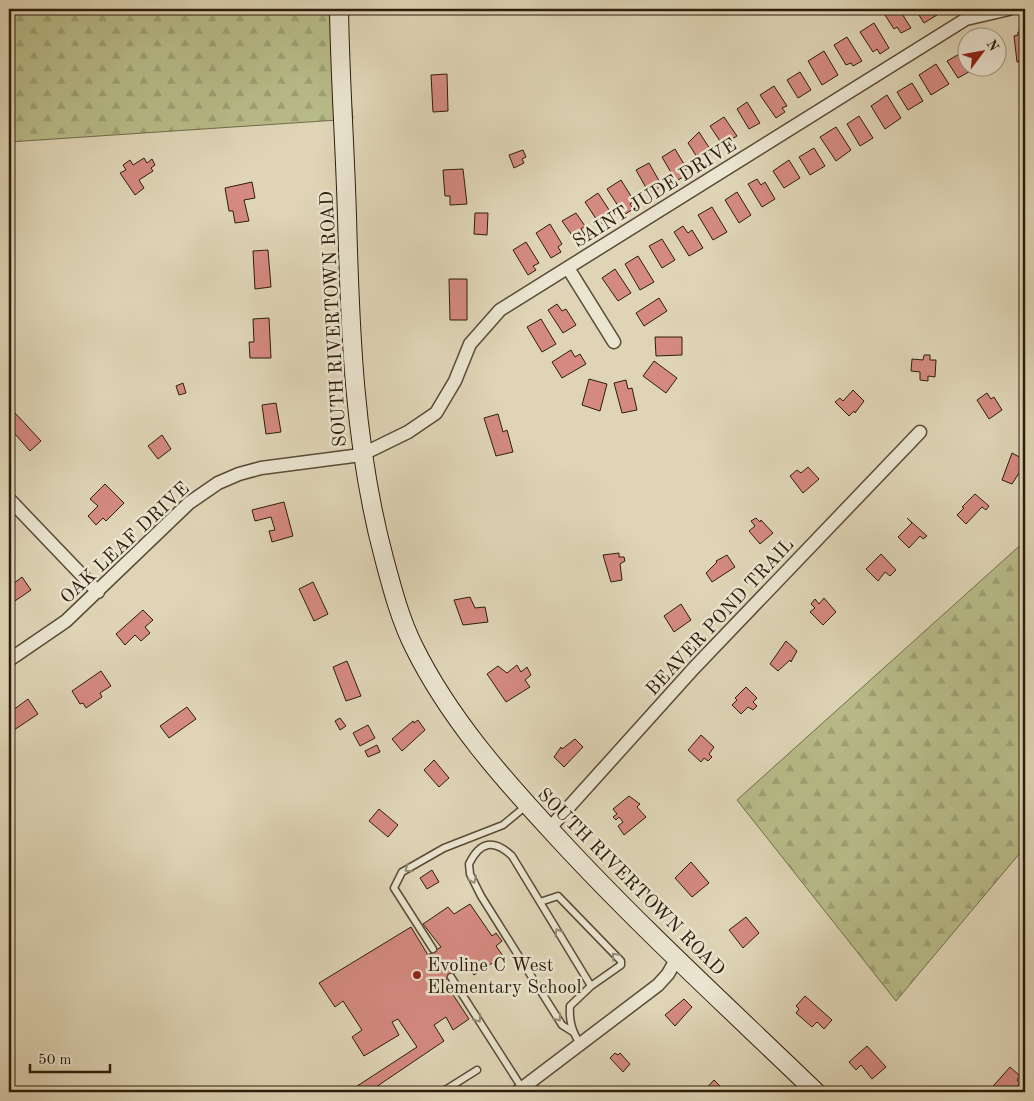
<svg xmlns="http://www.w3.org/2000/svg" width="1034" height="1101" viewBox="0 0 1034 1101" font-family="'Old Standard TT',serif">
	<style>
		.forest { fill: url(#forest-firs); stroke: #726c4a }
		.building { fill: #d48a80; stroke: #2d1d0b }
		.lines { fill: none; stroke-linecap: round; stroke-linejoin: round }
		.service-casing { stroke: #5a4b36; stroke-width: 9 }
		.minor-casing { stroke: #5a4b36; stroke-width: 15 }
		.secondary-casing { stroke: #2d1d0b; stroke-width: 20 }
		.service { stroke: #eae4d0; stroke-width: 6 }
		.minor { stroke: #eae4d0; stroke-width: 12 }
		.secondary { stroke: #eae4d0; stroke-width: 18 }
		.oneway { stroke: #958a77 }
		.poi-dot { fill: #8f2418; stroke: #eae4d0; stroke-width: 2 }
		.labels { text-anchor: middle; stroke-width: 5; stroke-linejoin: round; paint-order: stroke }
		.street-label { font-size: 19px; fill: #2d1d0b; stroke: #eae4d0 }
		.poi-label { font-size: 19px; fill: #2d1d0b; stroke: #eae4d0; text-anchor: start }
	</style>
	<defs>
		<pattern id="forest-firs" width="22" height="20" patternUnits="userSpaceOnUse" patternTransform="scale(1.25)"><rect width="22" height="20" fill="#b8bc89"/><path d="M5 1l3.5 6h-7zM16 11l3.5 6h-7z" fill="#9ea175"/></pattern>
	</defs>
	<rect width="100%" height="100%" fill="#dfd5b6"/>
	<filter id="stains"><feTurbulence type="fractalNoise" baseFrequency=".004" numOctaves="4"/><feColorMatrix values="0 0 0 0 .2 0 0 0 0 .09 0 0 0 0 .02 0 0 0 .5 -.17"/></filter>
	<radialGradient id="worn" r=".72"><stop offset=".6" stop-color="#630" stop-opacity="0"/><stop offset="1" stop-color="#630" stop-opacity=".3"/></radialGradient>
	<path class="forest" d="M9 9H341L353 119 9 142Z
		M1025 541V847L896 1001 737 800Z"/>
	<path class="building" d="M888 9H899L911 28 901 33 897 27 894 29 883 12Z
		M915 9H934L937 15 924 23Z
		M874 23 889 48 880 54 877 49 873 52 860 32Z
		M1018 32H1025V61L1017 62 1014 36 1018 35Z
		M847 37 862 61 853 66 851 63 846 65 834 45Z
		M824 51 838 75 822 85 808 61Z
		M963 52 966 57V68L974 69 958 78 947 61Z
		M936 64 949 84 931 95 919 75Z
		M800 72 811 90 798 98 787 80Z
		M447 74 448 111 433 112 431 75Z
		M912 83 923 101 908 110 897 92Z
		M774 86 787 106 782 108 785 112 776 118 760 95Z
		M887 95 901 118 885 129 871 106Z
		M747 102 760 123 749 129 737 109Z
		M859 116 873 138 860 146 847 124Z
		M724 117 737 136 732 139 736 144 726 150 710 126Z
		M836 127 851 150 836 161 820 137Z
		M699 132 712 152 699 160 688 143Z
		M814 148 825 166 810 175 799 157Z
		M675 149 687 169 683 171 685 176 676 181 662 157Z
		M523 150 526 157 522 159 524 163 514 168 509 155Z
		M144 158 147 163 152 159 155 165 151 168 153 171 139 180 144 188 135 195 120 173 126 170 123 165 130 160 133 165Z
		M789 160 800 178 784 188 773 171Z
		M649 163 662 186 649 193 636 170Z
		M463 169 467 204 450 205V196H445L443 170Z
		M757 179 761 185 765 182 775 199 762 207 748 184Z
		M621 180 634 201 630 204 633 209 624 215 607 189Z
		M252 182 255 198 244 200 249 221 235 223 233 211H229L225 188Z
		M737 192 751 215 739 223 725 200Z
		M598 193 613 216 600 225 585 202Z
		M712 207 727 232 713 240 698 215Z
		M475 213H488L487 235 474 234Z
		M576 213 585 226 581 229 585 235 576 241 562 221Z
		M550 224 562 244 558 247 561 252 551 258 536 233Z
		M683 226 688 233 692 230 703 248 689 256 674 232Z
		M662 239 675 260 662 268 649 246Z
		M526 242 539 263 533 266 536 270 528 275 513 250Z
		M268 250 271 287 255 289 253 251Z
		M638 256 654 282 640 290 625 264Z
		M615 269 631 293 618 301 602 278Z
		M449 279H467V320H450Z
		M659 298 667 311 644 326 636 313Z
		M557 304 562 311 566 309 576 325 563 333 548 310Z
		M269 318 271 358H250L249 342H254L253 319Z
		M541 319 556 344 542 352 527 327Z
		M655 337H682V355L656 356Z
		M571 350 575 357 580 354 586 364 562 378 552 362Z
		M924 355H930V360H936L935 377 928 376V381L920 380V372L911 371 912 359 923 360Z
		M654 361 677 378 666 393 643 376Z
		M589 379 607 384 600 411 582 405Z
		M626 380 628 389 632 388 637 410 622 413 614 383Z
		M183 383 186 393 179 395 176 386Z
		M853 390 864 401 855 413 854 411 849 416 835 402 840 398 843 401Z
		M987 393 991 399 994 397 1002 410 989 419 977 400Z
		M276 403 281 432 266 434 262 405Z
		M15 413 41 441 30 451 15 434 12 437 9 433V419Z
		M498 414 503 432 507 430 513 452 496 456 484 418Z
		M162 435 171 449 158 459 148 446Z
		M1012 453 1025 460V471L1021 470 1012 484 1002 480Z
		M808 467 819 479 803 493 790 476 797 470 801 473Z
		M105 484 124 503 106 521 103 518 96 525 88 516 98 506 90 499Z
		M975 494 989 506 986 510 982 507 966 524 957 515 964 508 962 507Z
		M284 502 293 536 272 542 269 531 275 530 271 517 255 521 252 510Z
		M756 518 760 522 761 520 773 533 760 544 749 531 755 526 751 521Z
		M907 518 927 536 923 539 920 536 909 548 898 537 912 523Z
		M619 553V557H624L625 561 620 564 622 580 611 582 603 555Z
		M881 554 896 570 890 576 885 572 878 581 866 569Z
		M727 555 735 567 712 582 706 573 717 562 716 561Z
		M22 577 31 590 9 605V580L13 584Z
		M313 582 328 614 314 621 299 589Z
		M470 597 475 608 485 607 488 622 463 625 454 600Z
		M824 598 836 612 823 625 810 612 815 608 811 604 815 599 819 604Z
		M681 604 691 620 674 632 664 616Z
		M143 610 153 620 145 627 150 633 141 641 135 635 125 645 116 634Z
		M786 641 797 651 791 662 790 660 778 671 770 664Z
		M347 661 361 696 346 701 333 667Z
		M517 665 521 672 527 667 531 675 525 680 530 687 506 702 487 674 498 666 507 673Z
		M101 671 111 686 100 693 102 697 86 708 83 703 80 704 72 691Z
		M746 687 757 698 753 702 757 706 753 710 748 707 741 714 732 705 737 700 735 698Z
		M28 699 38 714 14 730 9 722V713Z
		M187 707 196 719 169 738 160 726Z
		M340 718 346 726 340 730 335 721Z
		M418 720 425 730 402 751 392 739 413 721 414 723Z
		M368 725 375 738 360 746 353 733Z
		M701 735 714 747 709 754 712 757 708 761 704 758 701 762 688 750Z
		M575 739 583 747 564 767 554 757 561 747 562 749Z
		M377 745 380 752 368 757 365 751Z
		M434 760 449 778 439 787 424 770Z
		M629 796 640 804 637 807 646 817 624 835 618 826 623 822 619 817 616 820 613 817 617 814 613 809Z
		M379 809 398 825 388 837 369 821Z
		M691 862 709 883 692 897 675 878Z
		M432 870 439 882 427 889 420 878Z
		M470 904 492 936 496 933 502 941 496 946 503 956 474 975 466 965 444 981 469 1019 453 1030 446 1017 434 1025 444 1041 373 1089 375 1092H348L417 1047 398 1019 392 1022 399 1035 364 1056 352 1037 362 1030 343 1001 335 1007 319 983 411 927 428 955 441 947 423 924 448 907 454 914Z
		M746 917 759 933 743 948 729 930Z
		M805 996 832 1020 824 1029 817 1022 812 1027 796 1013 799 1009 796 1006Z
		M684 999 692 1007 675 1026 665 1015Z
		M867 1046 886 1067 872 1079 861 1065 856 1070 849 1062Z
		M615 1053 618 1055 620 1053 630 1064 623 1072 610 1058Z
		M1010 1067 1020 1076 1017 1080 1020 1083 1013 1092H988Z
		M714 1080 726 1092H703Z"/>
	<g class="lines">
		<g class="service-casing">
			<path id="service" d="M540 902 558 896 621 961V965L591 986
				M433 949 394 888 402 872 444 848 503 825 526 806
				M451 977 522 1088
				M573 1032 562 1025 481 896 470 874 469 864C480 841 494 839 512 856L591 986 570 1006C569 1021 572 1031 580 1044
				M442 1092 477 1070"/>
		</g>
		<g class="minor-casing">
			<path id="minor" d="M568 268 614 342
				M9 499 98 592
				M9 660 66 621 189 503 218 483 239 474 261 468 361 455 408 432 436 413 455 381 470 344 500 310 966 19 1009 9
				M549 829 694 668 920 432
				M517 1092 658 985 668 974 677 958"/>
		</g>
		<g class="secondary-casing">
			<path id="secondary" d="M339 9C340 78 345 147 347 216 350 331 354 446 384 558 392 588 400 619 414 647 449 718 503 779 557 837 639 926 729 1008 816 1092"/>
		</g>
		<use href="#service" class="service"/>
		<use href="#minor" class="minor"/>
		<use href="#secondary" class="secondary"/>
	</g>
	<defs><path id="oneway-chevron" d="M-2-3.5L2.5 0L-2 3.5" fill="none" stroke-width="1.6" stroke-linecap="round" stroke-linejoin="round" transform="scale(1.25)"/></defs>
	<g class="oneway">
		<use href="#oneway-chevron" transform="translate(408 869) rotate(146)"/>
		<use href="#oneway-chevron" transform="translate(473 880) rotate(67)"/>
		<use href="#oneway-chevron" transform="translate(558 932) rotate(-120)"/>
		<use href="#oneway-chevron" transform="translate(615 956) rotate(-131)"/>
		<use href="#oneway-chevron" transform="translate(558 1018) rotate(55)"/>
		<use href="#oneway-chevron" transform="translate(478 1019) rotate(57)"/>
	</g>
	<circle class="poi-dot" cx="417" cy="975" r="5"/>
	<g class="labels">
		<g class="street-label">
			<text transform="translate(654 192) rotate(-32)" y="7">SAINT JUDE DRIVE</text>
			<text transform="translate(332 319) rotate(-93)" y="7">SOUTH RIVERTOWN ROAD</text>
			<text transform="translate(124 542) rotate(-43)" y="7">OAK LEAF DRIVE</text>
			<text transform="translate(719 616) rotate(-47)" y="7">BEAVER POND TRAIL</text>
			<text transform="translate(632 881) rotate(45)" y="7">SOUTH RIVERTOWN ROAD</text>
		</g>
		<g class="poi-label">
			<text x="427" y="971">Evoline C West<tspan x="427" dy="22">Elementary School</tspan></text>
		</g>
	</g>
	<rect width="1034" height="1101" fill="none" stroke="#dfd5b6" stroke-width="30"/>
	<rect x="10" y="10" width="1014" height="1081" fill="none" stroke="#2d1d0b" stroke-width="2.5"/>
	<rect x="15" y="15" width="1004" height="1071" fill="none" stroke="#2d1d0b"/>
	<g transform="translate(982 52) rotate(58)"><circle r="24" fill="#eae4d0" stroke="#9e9481"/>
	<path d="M0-4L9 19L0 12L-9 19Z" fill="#8f2418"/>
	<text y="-8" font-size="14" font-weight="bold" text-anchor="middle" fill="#2d1d0b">N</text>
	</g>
	<path d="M30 1064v8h80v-8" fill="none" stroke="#2d1d0b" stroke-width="2.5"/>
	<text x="38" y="1064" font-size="15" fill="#2d1d0b" stroke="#eae4d0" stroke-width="4" paint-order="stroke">50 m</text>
	<rect width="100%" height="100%" filter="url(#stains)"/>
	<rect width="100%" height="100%" fill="url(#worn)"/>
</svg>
